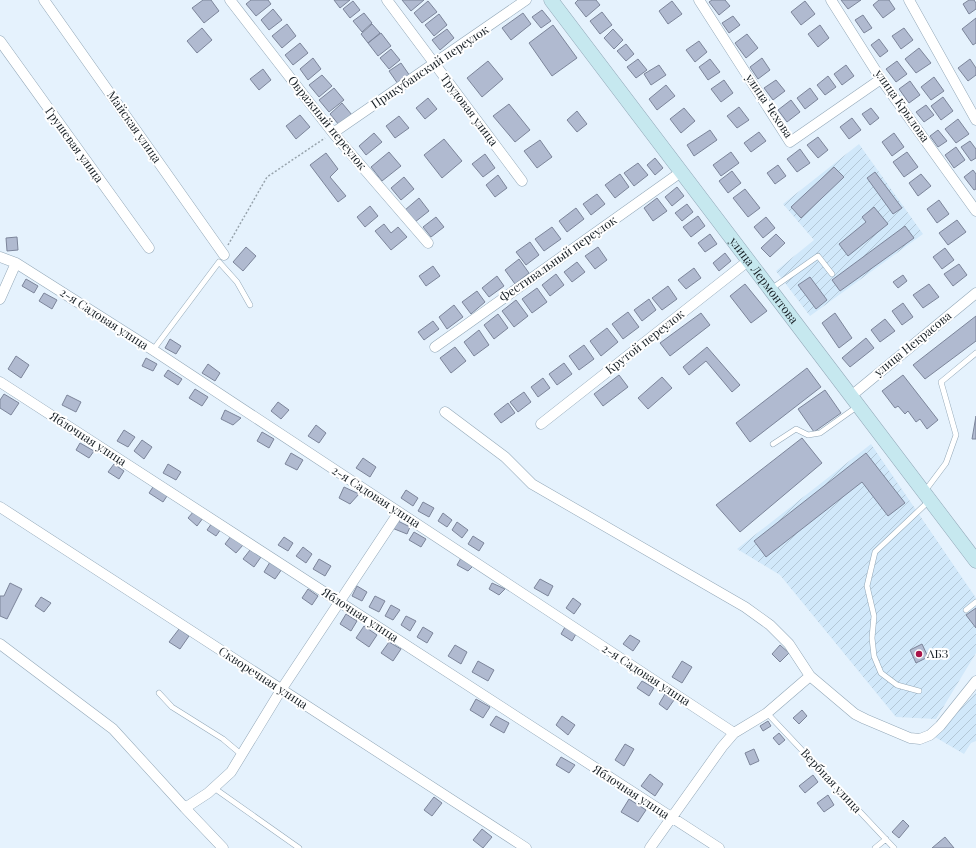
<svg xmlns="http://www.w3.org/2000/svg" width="976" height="848" viewBox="0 0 976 848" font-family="'Playfair Display',serif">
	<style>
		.industrial { fill: url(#industrial-furrows) }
		.building { fill: #b0bad0; stroke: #7c859a }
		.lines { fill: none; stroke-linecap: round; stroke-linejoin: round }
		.lane-casing { stroke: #93a8b8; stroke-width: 6 }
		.street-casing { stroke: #93a8b8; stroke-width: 11 }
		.secondary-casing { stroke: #93a8b8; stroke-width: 15 }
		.path { stroke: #97a3ac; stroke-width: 1.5; stroke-dasharray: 2 2; stroke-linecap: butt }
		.lane { stroke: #fff; stroke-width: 5 }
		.street { stroke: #fff; stroke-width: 10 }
		.secondary { stroke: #c6e8ef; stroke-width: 14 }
		.poi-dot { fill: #a81348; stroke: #fff; stroke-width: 1.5 }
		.labels { text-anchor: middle; stroke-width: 4; stroke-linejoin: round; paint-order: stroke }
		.street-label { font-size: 12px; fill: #151d23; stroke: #fff }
		.poi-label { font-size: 12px; fill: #151d23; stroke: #fff; text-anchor: start }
	</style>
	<defs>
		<pattern id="industrial-furrows" width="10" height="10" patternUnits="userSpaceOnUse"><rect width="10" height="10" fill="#d1e8fa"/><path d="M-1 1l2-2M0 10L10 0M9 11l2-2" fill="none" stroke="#b3c7d6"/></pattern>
	</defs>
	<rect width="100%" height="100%" fill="#e5f2fd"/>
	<path class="industrial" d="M859 144 923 234 810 316 776 271 814 240 783 204Z
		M871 444 976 598V653L936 719 896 717 780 575 737 549Z
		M976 692V741L971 743 964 754 935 737Z"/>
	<path class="building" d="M203 0H211L219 11 204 23 192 8Z
		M251 0H268L271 4 256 16 246 4Z
		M334 0H350L340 8Z
		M402 0H424L411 11Z
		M578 0H596L600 5 586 17 575 3Z
		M712 0H725L730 6 719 15 709 2Z
		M841 0H861L848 9Z
		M879 0H889L895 9 883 18 873 5Z
		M969 0H974L976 3V9L969 14 963 4Z
		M353 1 360 10 350 18 343 9Z
		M428 1 437 12 422 23 414 13Z
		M672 1 682 14 668 24 659 11Z
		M805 1 815 14 801 25 791 12Z
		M273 9 282 20 269 30 261 20Z
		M542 10 551 21 541 28 532 17Z
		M602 12 612 25 600 34 590 21Z
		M364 13 372 23 362 32 353 21Z
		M523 13 531 24 511 40 502 28Z
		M439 14 447 25 434 36 425 25Z
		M863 15 872 28 864 33 855 20Z
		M733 16 740 25 729 33 722 23Z
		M976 18V43L973 45 962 29Z
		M287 24 296 36 282 48 272 36Z
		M372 24 380 33 368 43 361 34Z
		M553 25 577 58 552 76 529 43Z
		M820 25 829 38 818 47 808 34Z
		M202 28 212 40 197 53 187 41Z
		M904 28 913 40 901 49 892 36Z
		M447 29 454 38 440 50 432 40Z
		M613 29 623 40 614 49 604 38Z
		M381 33 391 46 378 56 368 43Z
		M747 34 758 48 746 58 735 43Z
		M879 39 888 51 880 57 871 45Z
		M699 41 707 52 695 62 686 50Z
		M300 43 308 53 293 65 285 55Z
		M626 44 634 54 626 61 617 51Z
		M919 48 931 63 916 73 905 59Z
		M391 49 400 60 389 69 380 58Z
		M313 58 321 69 308 80 300 69Z
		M762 58 770 70 758 79 750 67Z
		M638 59 647 70 636 78 627 67Z
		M710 59 720 72 708 80 699 67Z
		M970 59 976 68V75L968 81 958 68Z
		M488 61 503 79 482 97 467 78Z
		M897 61 907 74 896 82 886 69Z
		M401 63 410 76 398 84 389 71Z
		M659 65 666 75 651 85 644 74Z
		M846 65 854 76 842 85 834 74Z
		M263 69 271 80 259 90 250 79Z
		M322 75 332 86 319 97 309 85Z
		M828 76 836 87 825 95 817 85Z
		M934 77 944 91 931 100 921 87Z
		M724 80 733 93 721 102 711 89Z
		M776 80 785 91 773 100 764 88Z
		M910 81 920 95 909 103 899 89Z
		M666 85 675 96 657 110 649 99Z
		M334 88 344 100 329 112 319 100Z
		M810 88 818 99 805 109 797 98Z
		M943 97 953 111 941 120 931 106Z
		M428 98 437 109 425 119 416 108Z
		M791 100 800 112 787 122 778 110Z
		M342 103 352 115 339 125 330 114Z
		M509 104 530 130 515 142 493 116Z
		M926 105 934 115 924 122 916 112Z
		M739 107 749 120 737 128 727 116Z
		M684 108 695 121 681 133 670 119Z
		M871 108 879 118 870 125 862 114Z
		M577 111 587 124 577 132 567 120Z
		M300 115 310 127 296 139 286 126Z
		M399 116 409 128 395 138 386 126Z
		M852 118 861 130 849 139 840 127Z
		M958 119 969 134 956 143 945 129Z
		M710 130 717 140 694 156 687 145Z
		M938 130 947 141 938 147 930 136Z
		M759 132 766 141 751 152 744 143Z
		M374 133 382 142 366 155 359 146Z
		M894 133 904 147 892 156 882 142Z
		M818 137 828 150 818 158 807 145Z
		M444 139 462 161 442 178 424 155Z
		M540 140 552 157 537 168 524 151Z
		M970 141 976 149V158L971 161 961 147Z
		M956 147 965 160 954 168 945 155Z
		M800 149 810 163 797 172 787 159Z
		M389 152 401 166 382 181 371 167Z
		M731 152 739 163 721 176 713 165Z
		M907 152 918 167 904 177 893 162Z
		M326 153 338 169 330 177 346 196 338 202 310 165Z
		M485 154 495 168 483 177 472 164Z
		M655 158 663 168 655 175 647 165Z
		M638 163 648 175 634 186 624 173Z
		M778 165 786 176 775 184 767 173Z
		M834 167 844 177 801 218 791 207Z
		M973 170 976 174V189L974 190 964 177Z
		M732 171 741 183 728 193 719 181Z
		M875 172 902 208 893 214 867 178Z
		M620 174 629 187 615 198 605 185Z
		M921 174 931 186 918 196 909 183Z
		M498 175 507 188 495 197 486 185Z
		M404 177 414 189 401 200 391 188Z
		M677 187 684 196 672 206 665 197Z
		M745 189 760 208 748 217 733 198Z
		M597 194 605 204 591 215 583 204Z
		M419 198 429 211 415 222 405 210Z
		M657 198 667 211 653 221 644 208Z
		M939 200 949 214 937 223 927 209Z
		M687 204 693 212 682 221 675 213Z
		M370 206 378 216 365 227 357 217Z
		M874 207 888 224 848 256 839 244 866 222 862 217Z
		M576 208 584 219 567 232 559 221Z
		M698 216 705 226 691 237 683 227Z
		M436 217 444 227 431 237 423 227Z
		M766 217 775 228 763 238 754 227Z
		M957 220 966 232 948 245 939 233Z
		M384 224 391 233 398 227 407 237 391 250 375 231Z
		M905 226 914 238 840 291 832 280Z
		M552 227 561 239 544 251 535 239Z
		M710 234 717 244 705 252 698 243Z
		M776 234 785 243 770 257 761 248Z
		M17 237 18 250 7 251 6 238Z
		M530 242 539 255 526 265 516 252Z
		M246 247 256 256 243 271 233 262Z
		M598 247 607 260 595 269 585 256Z
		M945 248 954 260 942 269 933 257Z
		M725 253 731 261 719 271 713 263Z
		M519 259 529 273 515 284 505 270Z
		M577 262 585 272 572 282 564 272Z
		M959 264 967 275 953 286 944 274Z
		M433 266 440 276 426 286 419 276Z
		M694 268 701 278 686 289 678 280Z
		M556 274 564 285 550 296 542 285Z
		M903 275 907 281 898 288 893 282Z
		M497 276 504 286 489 297 482 288Z
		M810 277 827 300 816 309 798 285Z
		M26 279 38 286 34 293 22 286Z
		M745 284 767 311 751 323 730 296Z
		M929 284 939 297 923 308 913 295Z
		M668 286 677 299 662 310 652 298Z
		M537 288 547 302 532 313 522 299Z
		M477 291 485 302 471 314 462 302Z
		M44 293 57 300 52 309 39 301Z
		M649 299 656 310 642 321 634 310Z
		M516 300 528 316 514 327 502 311Z
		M903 303 913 317 902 325 892 311Z
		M454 305 463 317 447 329 439 317Z
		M628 312 639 327 623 339 612 324Z
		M701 313 710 325 670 356 660 343Z
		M835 313 852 338 839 348 822 323Z
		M498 314 508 328 494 339 484 325Z
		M976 316V341L925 379 913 365Z
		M885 319 895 331 880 342 871 330Z
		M433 321 439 329 424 340 418 332Z
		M607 328 618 342 601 356 590 341Z
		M479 330 489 345 474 356 464 342Z
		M866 338 874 348 850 367 842 358Z
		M170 339 181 346 176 354 165 348Z
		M584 345 594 359 579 370 569 356Z
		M455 347 466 361 451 373 440 358Z
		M707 347 740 385 732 392 706 361 689 375 683 367Z
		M16 356 29 365 21 378 8 369Z
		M146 358 157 364 153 371 142 366Z
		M564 363 572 374 557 385 549 374Z
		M208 364 220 373 215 381 202 373Z
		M807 368 821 387 750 442 736 423Z
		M168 370 182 379 178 385 164 376Z
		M619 375 628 387 603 406 594 394Z
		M903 375 938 420 927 429 920 419 916 422 908 411 905 414 898 406 895 408 882 391Z
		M662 377 672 388 648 409 638 398Z
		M543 378 550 388 538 397 531 387Z
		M195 389 208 397 202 406 189 398Z
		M825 390 841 413 814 432 798 409Z
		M524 392 531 402 518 412 510 402Z
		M4 394 19 403 11 415 0 408V400Z
		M67 395 81 402 76 412 62 405Z
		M278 402 289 410 281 419 271 411Z
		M508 403 515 413 501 423 494 414Z
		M225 410 241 418 233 425 221 419Z
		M976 416V439H972Z
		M316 425 326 433 319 443 308 436Z
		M124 430 135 437 128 447 117 441Z
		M262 432 274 439 269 448 257 441Z
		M802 438 822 463 740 532 716 505Z
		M142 440 152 447 144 459 134 451Z
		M80 443 94 451 89 458 76 450Z
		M291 453 303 460 297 470 285 464Z
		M866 453 905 503 888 516 862 482 766 557 754 541Z
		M363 458 376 467 370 477 356 468Z
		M114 464 124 471 119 479 108 472Z
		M168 464 181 472 176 480 163 473Z
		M155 484 169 493 163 502 149 493Z
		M344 487 359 494 350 504 339 498Z
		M406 490 418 498 413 506 401 498Z
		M423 502 434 508 429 517 418 511Z
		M194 511 203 518 197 526 188 518Z
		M443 513 452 520 447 527 438 521Z
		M396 520 410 527 407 534 392 528Z
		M457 522 468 530 462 538 452 530Z
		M212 523 221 529 216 536 207 530Z
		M414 532 426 539 421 547 409 540Z
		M231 536 243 545 236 553 225 544Z
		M473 536 484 543 479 551 468 544Z
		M284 537 293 543 288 551 278 545Z
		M303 547 312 554 306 563 296 556Z
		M250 550 261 557 254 567 243 559Z
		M461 558 474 565 468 571 457 565Z
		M319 559 331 566 325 576 313 569Z
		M270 562 282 569 275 579 264 572Z
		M540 579 553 586 548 596 534 588Z
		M10 583 22 589 7 619 0 616V596H4Z
		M492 583 505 589 499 595 489 589Z
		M357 586 367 592 362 601 352 596Z
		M308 589 318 596 312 605 302 598Z
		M375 596 385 601 379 612 369 607Z
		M41 597 51 603 44 612 35 606Z
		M573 598 581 604 574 614 566 608Z
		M391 605 400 610 393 620 385 616Z
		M976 608V628L966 615Z
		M346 614 357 621 351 631 340 624Z
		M406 616 416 621 410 631 401 625Z
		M364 626 377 635 369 647 356 638Z
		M423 627 433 633 427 643 417 637Z
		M565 627 576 634 572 641 561 634Z
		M179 629 189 636 180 649 169 642Z
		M630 635 640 641 633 651 623 644Z
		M389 642 401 649 393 661 381 653Z
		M922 644 928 657 916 663 910 650Z
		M455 645 467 652 461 664 448 656Z
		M780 645 789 653 780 662 772 654Z
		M478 661 494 670 488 681 472 672Z
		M682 661 692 667 682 683 672 677Z
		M642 681 654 688 649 696 637 688Z
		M665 694 674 700 667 710 659 704Z
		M476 699 490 707 483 718 470 710Z
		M802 710 807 716 799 724 793 718Z
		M496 716 509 723 504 733 490 725Z
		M562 716 575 725 568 735 556 725Z
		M768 721 771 726 763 731 760 726Z
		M779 733 785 740 779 745 773 738Z
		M625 744 634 749 624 766 615 760Z
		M754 749 759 761 750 765 745 753Z
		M561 757 575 765 569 773 556 765Z
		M650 774 663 784 655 796 641 786Z
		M813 775 818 782 805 793 799 786Z
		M828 795 834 805 824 812 817 803Z
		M434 797 442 803 432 816 424 810Z
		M629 799 646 810 638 822 621 812Z
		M903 820 909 826 899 838 892 832Z
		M482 829 492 837 483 848 473 840Z
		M945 837 954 848H932Z"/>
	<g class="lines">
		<g class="lane-casing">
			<path id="lane" d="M771 289 818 256 832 274
				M153 350 219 262 237 282 250 305
				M773 444 796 429 808 435 820 433 858 406
				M925 491 946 463 956 435 941 382 976 353
				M966 610 976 602
				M919 691 897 685 881 673 874 656 872 638 874 616 867 586 875 552 929 501
				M159 693 172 707 223 739 242 755
				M767 713 894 848
				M214 788 299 848
				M875 848 886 839"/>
		</g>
		<g class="street-casing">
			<path id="street" d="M44 0 224 255
				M230 0 333 133 428 243
				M387 0 522 181
				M699 0 790 142 881 79
				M831 0 881 79 976 211
				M909 0 976 120
				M0 41 149 248
				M333 133 526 0
				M0 257 16 263 153 350 734 733
				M0 299 16 263
				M435 347 681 172
				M0 382 719 848
				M851 396 976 293
				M445 412 505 457 532 484 745 607 770 625 789 644 810 676
				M541 424 748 261
				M0 507 526 848
				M0 644 113 729 185 808 208 793 231 772 281 690 399 512
				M185 808 223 848
				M650 848 722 747 734 733 767 713 810 676 855 714 865 719 910 738 920 739 930 735 940 726 976 681"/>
		</g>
		<g class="secondary-casing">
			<g id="secondary">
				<path id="s1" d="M551 0 976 561"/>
			</g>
		</g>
		<path class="path" d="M228 245 267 177 325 138"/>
		<use href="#lane" class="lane"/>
		<use href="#street" class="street"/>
		<use href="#secondary" class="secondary"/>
	</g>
	<circle class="poi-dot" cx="919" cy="654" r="4"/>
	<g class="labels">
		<g class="street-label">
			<text transform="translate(430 67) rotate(-34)" y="4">Прикубанский переулок</text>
			<text transform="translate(769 106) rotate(56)" y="4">улица Чехова</text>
			<text transform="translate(902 106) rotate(55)" y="4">улица Крылова</text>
			<text transform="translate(469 110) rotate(53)" y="4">Трудовая улица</text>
			<text transform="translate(327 123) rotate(51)" y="4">Овражный переулок</text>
			<text transform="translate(134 127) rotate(55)" y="4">Майская улица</text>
			<text transform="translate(74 145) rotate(54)" y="4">Грушевая улица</text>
			<text transform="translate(558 259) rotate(-35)" y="4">Фестивальный переулок</text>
			<text dy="4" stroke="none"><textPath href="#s1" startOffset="352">улица Лермонтова</textPath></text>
			<text transform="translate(104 319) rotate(33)" y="4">2-я Садовая улица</text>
			<text transform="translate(645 342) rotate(-38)" y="4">Крутой переулок</text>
			<text transform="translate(913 344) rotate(-39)" y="4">улица Некрасова</text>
			<text transform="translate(88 439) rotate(33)" y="4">Яблочная улица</text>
			<text transform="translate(376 497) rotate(33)" y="4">2-я Садовая улица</text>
			<text transform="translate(360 615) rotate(33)" y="4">Яблочная улица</text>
			<text transform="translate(646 675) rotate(33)" y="4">2-я Садовая улица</text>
			<text transform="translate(263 678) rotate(33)" y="4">Скворечная улица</text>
			<text transform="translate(831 781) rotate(47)" y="4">Вербная улица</text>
			<text transform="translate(631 792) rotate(33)" y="4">Яблочная улица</text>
		</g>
		<g class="poi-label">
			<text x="927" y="658">АБЗ</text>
		</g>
	</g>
</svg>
